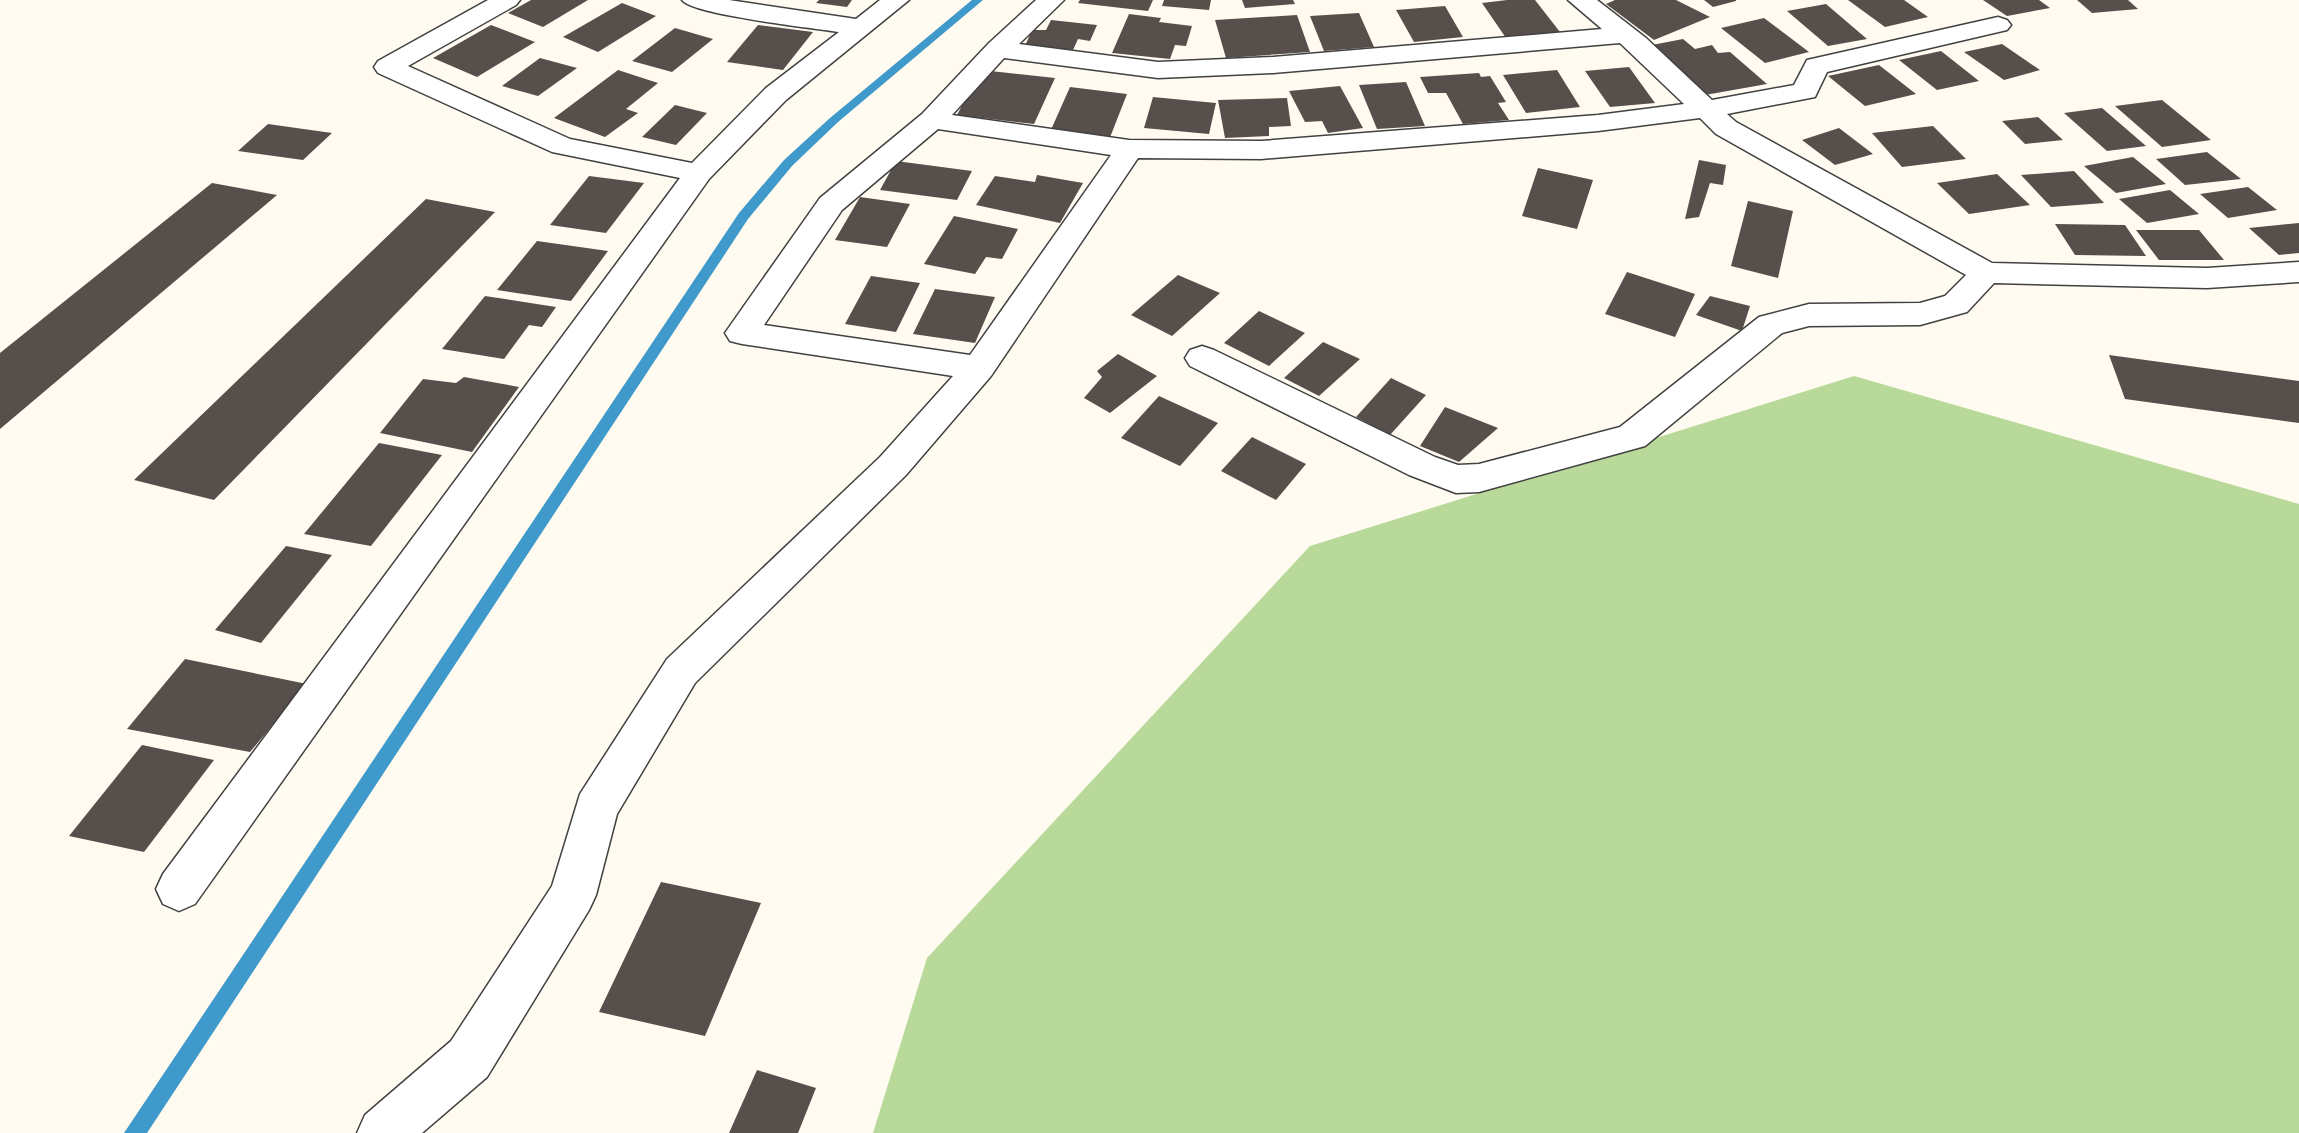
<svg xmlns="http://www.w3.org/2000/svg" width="2299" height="1133" viewBox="0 0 2299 1133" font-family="Literata,serif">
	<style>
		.forest { fill: #b9d99a }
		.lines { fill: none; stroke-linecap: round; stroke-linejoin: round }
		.stream { fill: #3f99ca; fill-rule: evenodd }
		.building { fill: #574f4b }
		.minor-casing { stroke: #414141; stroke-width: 3 }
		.minor { fill: #fff; fill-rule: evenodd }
	</style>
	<rect width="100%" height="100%" fill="#fffbf0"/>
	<path class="forest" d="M1854 376 2299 504V1133H873L927 958 1310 546Z"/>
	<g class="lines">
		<path class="stream" d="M972 0H983L838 122 792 166 748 219 147 1133H124L739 213 784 160 830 118Z"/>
	</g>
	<path class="building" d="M531 0H588L543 27 508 13Z
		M819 0H852L847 7 816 3Z
		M1080 0H1153L1148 11 1078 3Z
		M1164 0H1211L1209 10 1162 6Z
		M1242 0H1293L1295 4 1245 8Z
		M1507 0H1535L1560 32 1506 38 1482 3Z
		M1615 0H1676L1710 17 1654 40 1606 4Z
		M1704 0H1736V1L1713 7Z
		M1848 0H1904L1928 17 1885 27Z
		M1983 0H2039L2050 8 2007 16Z
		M2077 0H2128L2138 9 2092 13Z
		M622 3 656 16 598 52 563 37Z
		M1826 4 1867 39 1828 46 1787 11Z
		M1445 6 1463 37 1414 42 1396 10Z
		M1359 13 1374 47 1324 51 1310 16Z
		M1129 14 1161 18 1159 22 1192 26 1186 46 1175 45 1170 59 1112 53Z
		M1297 15 1310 52 1226 58 1215 20Z
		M1764 18 1809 52 1765 63 1721 28Z
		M1051 20 1097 25 1090 41 1078 39 1073 50 1025 46 1032 30H1046Z
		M491 25 535 42 477 77 433 58Z
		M758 25 813 32 783 70 727 62Z
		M675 28 713 39 672 72 632 61Z
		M1683 39 1695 49 1712 45 1718 53 1730 52 1767 84 1705 95 1652 45Z
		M2002 44 2040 70 2004 80 1964 52Z
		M1941 51 1979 81 1937 90 1899 60Z
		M540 58 577 68 538 96 502 86Z
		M1879 65 1916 94 1865 106 1828 76Z
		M1629 67 1655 103 1610 107 1585 71Z
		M618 70 658 83 626 109 638 113 605 137 554 118Z
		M981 70 1055 78 1034 124 957 115Z
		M1557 70 1580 107 1526 113 1503 75Z
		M1479 73 1481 77 1490 76 1506 102 1498 103 1509 120 1463 124 1446 93H1428L1420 77Z
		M1406 82 1425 126 1377 129 1359 85Z
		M1340 86 1363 128 1328 133 1322 121 1305 122 1289 91Z
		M1070 87 1127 94 1109 140 1050 132Z
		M1153 97 1216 103 1209 134 1144 128Z
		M1287 98 1291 126 1269 127V136L1225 138 1218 100Z
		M2162 100 2211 140 2162 147 2115 106Z
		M675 105 707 113 676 145 642 137Z
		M2102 108 2146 146 2107 151 2064 113Z
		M2038 117 2063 140 2025 144 2002 121Z
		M268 124 332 133 303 160 238 151Z
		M1933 126 1966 159 1902 167 1872 133Z
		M1839 128 1873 154 1835 165 1802 140Z
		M2207 152 2241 179 2185 185 2156 159Z
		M2133 157 2166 184 2116 193 2084 166Z
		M1699 160 1726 165 1723 185 1710 183 1699 217 1685 219Z
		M896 161 972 171 957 200 880 190Z
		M1538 168 1593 180 1577 229 1522 216Z
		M2074 171 2104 203 2051 207 2021 175Z
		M1997 174 2030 205 1969 214 1937 183Z
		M1037 175 1083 183 1060 223 976 205 995 176 1035 182Z
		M589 176 644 183 606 233 550 225Z
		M212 183 277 195 0 429V353Z
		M2248 187 2277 210 2228 218 2200 194Z
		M2170 190 2199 214 2147 223 2119 199Z
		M860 197 910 204 887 247 835 240Z
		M426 199 495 212 214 500 134 480Z
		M1748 201 1793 211 1778 278 1731 266Z
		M954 216 1018 229 1002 259 986 257 975 274 924 264Z
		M2299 223V253L2279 255 2249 228Z
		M2055 224 2125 225 2146 256 2075 255Z
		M2136 230H2199L2224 260H2159Z
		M537 241 608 251 571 301 497 290Z
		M1627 272 1695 294 1675 337 1605 314Z
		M1178 275 1220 293 1172 336 1131 315Z
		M871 276 920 283 896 332 845 324Z
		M935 289 995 297 975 343 913 334Z
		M485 296 556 307 542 327 529 325 504 359 442 349Z
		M1710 296 1750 306 1742 331 1696 315Z
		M1259 311 1305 333 1269 366 1224 343Z
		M1323 342 1360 359 1319 396 1284 378Z
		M1118 354 1157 376 1110 413 1084 398 1102 377 1097 371Z
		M2109 355 2299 381V423L2125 399Z
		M464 377 519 387 472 452 380 433 423 379 456 383Z
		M1391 378 1426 395 1390 435 1356 417Z
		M1159 396 1218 423 1180 466 1121 438Z
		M1445 407 1498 428 1459 462 1420 446Z
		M1252 437 1306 464 1276 500 1221 471Z
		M379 443 442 455 371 546 304 534Z
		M286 546 332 555 261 643 215 630Z
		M185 659 307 684 250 752 127 729Z
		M142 745 214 760 144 852 69 836Z
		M661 882 761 903 705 1036 599 1012Z
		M757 1070 816 1088 798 1133H729Z"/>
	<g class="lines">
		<g class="minor-casing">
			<path id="minor" d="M488 0H520L516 5 408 66 570 139 692 163 766 88 839 32C814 28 693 15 682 0H729L856 19 880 0H909L786 100 709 179 195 904 179 911 163 904 156 889 163 874 680 178 552 152 378 73 374 67 378 61Z
				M1036 0H1064L1019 44 1158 62 1273 57 1602 29 1568 0H1597L1646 38 1712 100 1794 85 1807 60 1998 17 2007 20 2011 25 2007 30 1827 72 1815 97 1727 114 1736 122 1992 263 2207 268 2299 262V282L2207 288 1994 283 1967 312 1920 325 1809 326 1782 333 1645 446 1479 492 1456 493 1409 475 1190 366 1185 358 1190 350 1202 346 1214 350 1435 457 1458 465 1479 464 1620 427 1759 317 1809 304 1920 303 1945 296 1966 275 1716 134 1700 118 1598 131 1261 159 1138 158 991 376 906 475 695 683 617 814 596 895 589 910 487 1077 422 1133H357L365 1115 451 1041 552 886 580 794 667 659 880 457 953 376 742 344 730 341 725 333 820 198 922 114 989 43ZM1620 43 1684 104 1598 115 1261 141 1129 140 952 115 1004 58 1158 78 1273 73ZM938 129 1111 155 970 355 764 325 842 210Z"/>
		</g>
		<use href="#minor" class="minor"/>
	</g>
</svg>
